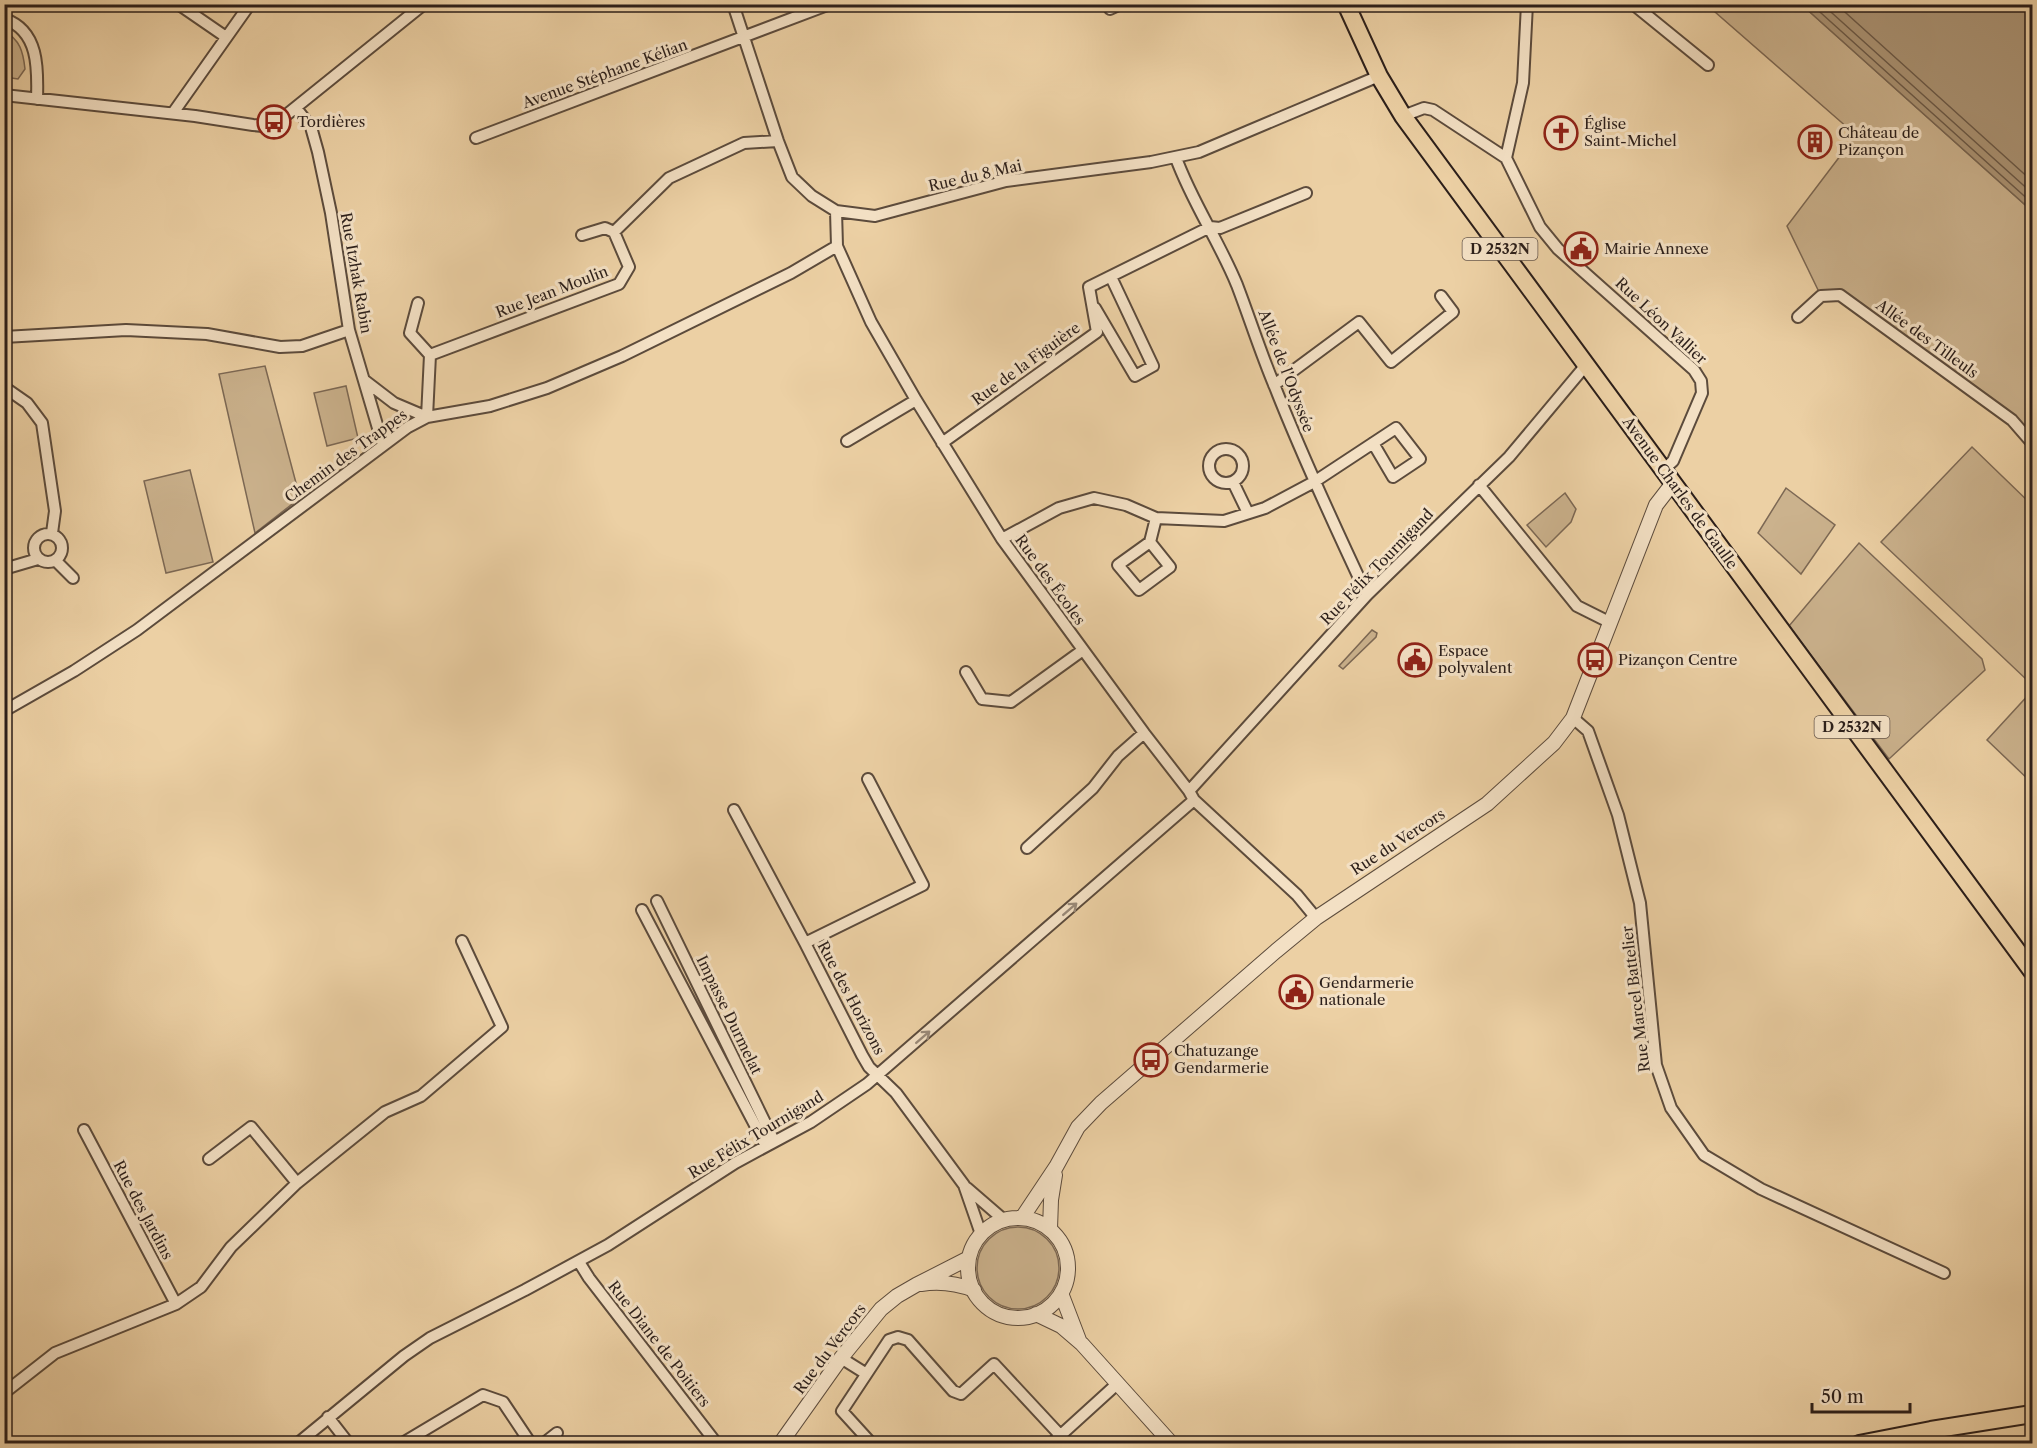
<svg xmlns="http://www.w3.org/2000/svg" width="2037" height="1448" viewBox="0 0 2037 1448" font-family="'Libre Caslon Text',serif">
	<style>
		.green { fill: #cbb28d; stroke: #7c6854; stroke-width: 1.5 }
		.water { fill: #ab9475; stroke: #786551; stroke-width: 1.5 }
		.lines { fill: none; stroke-linecap: round; stroke-linejoin: round }
		.shore { stroke: #6c5a48; stroke-width: 1.5 }
		.minor-casing { stroke: #5c4b3c; stroke-width: 14 }
		.tertiary-casing { stroke: #5c4b3c; stroke-width: 16 }
		.primary-casing { stroke: #2c1f1a; stroke-width: 20 }
		.trunk-casing { stroke: #2c1f1a; stroke-width: 20 }
		.minor { stroke: #f3e0c4; stroke-width: 10 }
		.tertiary { stroke: #f3e0c4; stroke-width: 14 }
		.primary { stroke: #ecd0a4; stroke-width: 16 }
		.trunk { stroke: #ecd0a4; stroke-width: 16 }
		.oneway { stroke: #998978 }
		.labels { text-anchor: middle; stroke-width: 6; stroke-linejoin: round; paint-order: stroke }
		.shield { fill: #f3e0c4; stroke: #68594d; stroke-width: 1.5 }
		.shield-label { font-size: 14px; font-weight: bold; fill: #2c1f1a }
		.street-label { font-size: 15px; fill: #2c1f1a; stroke: #f3e0c4 }
		.poi-label { font-size: 15px; fill: #2c1f1a; stroke: #f3e0c4; text-anchor: start }
	</style>
	<rect width="100%" height="100%" fill="#ecd0a4"/>
	<filter id="stains"><feTurbulence type="fractalNoise" baseFrequency=".00333" numOctaves="4"/><feColorMatrix values="0 0 0 0 .2 0 0 0 0 .09 0 0 0 0 .02 0 0 0 .5 -.17"/></filter>
	<radialGradient id="worn" r=".72"><stop offset=".6" stop-color="#630" stop-opacity="0"/><stop offset="1" stop-color="#630" stop-opacity=".3"/></radialGradient>
	<path class="green" d="M1707 5H1802L2032 211V443L2012 420 1840 295 1821 296 1787 226 1856 135Z
		M4 31C20 40 23 51 25 69L18 79 5 77Z
		M265 366 300 498 255 533 219 374Z
		M346 386 358 438 327 446 314 393Z
		M1972 447 2032 505V676L2028 681 1881 542Z
		M190 470 213 562 166 573 144 481Z
		M1786 488 1835 525 1801 574 1758 533Z
		M1565 493 1576 509 1571 522 1546 547 1527 525Z
		M1859 543 1982 659 1985 670 1889 759 1789 626Z
		M1372 630 1377 633 1376 637 1343 669 1339 666Z
		M2032 691V783L1987 740Z
		M977 1268a41 41 0 1 1 82 0a41 41 0 1 1-82 0Z"/>
	<path class="water" d="M1802 5H2032V211Z"/>
	<g class="lines">
		<path class="shore" d="M1811 4 2032 203
			M1822 4 2032 193
			M1836 4 2032 181"/>
		<g class="minor-casing">
			<path id="minor" d="M178 4 226 37
				M733 4 778 141 792 177 812 196 836 211 875 216 1006 181 1151 162 1199 152 1379 76
				M1633 4 1708 65
				M1110 9 1121 4
				M4 19C39 30 38 69 37 99
				M4 95 195 116 253 125 263 126 285 116 424 4
				M296 108 311 127 318 152 331 213 349 330 383 445
				M173 113 250 4
				M1403 116 1424 108 1433 110 1506 158 1540 227 1558 249 1694 370 1701 381 1702 393 1673 461 1663 470
				M476 138 830 4
				M1176 158C1192 202 1219 241 1237 285 1250 319 1261 354 1275 387 1303 458 1335 527 1367 595
				M1506 158 1523 83 1527 4
				M836 211 837 246 871 322 916 400 1002 539 1144 733 1189 791 1194 800 1297 895 1316 918
				M582 235 605 228 614 232
				M418 303 410 333 430 355
				M1095 308 1135 376 1153 366 1111 277
				M1798 317 1821 296 1840 295 2012 420 2032 443
				M4 337 126 330 207 334 280 347 302 346 349 330
				M430 355 619 284 629 267 614 232 669 178 744 143 778 141
				M364 380 394 403 427 417 430 355
				M1274 385 1359 322 1391 362 1453 312 1441 296
				M4 387 27 403 42 423 55 511 52 533
				M847 441 916 400
				M942 443 1097 332 1089 287 1210 227 1220 228 1306 193
				M1209 466a17 17 0 1 1 34 0a17 17 0 1 1-34 0Z
				M1233 482 1248 513
				M1479 485 1577 606 1609 622
				M34 548a14 14 0 1 1 28 0a14 14 0 1 1-28 0Z
				M1002 539 1059 508 1094 498 1126 505 1156 518 1224 521 1265 508 1314 482 1396 428 1420 459 1393 477 1373 443
				M1150 542 1170 567 1139 590 1118 565Z
				M1150 542 1156 518
				M56 561 73 578
				M4 569 38 559
				M966 672 982 699 1011 702 1083 650
				M4 711 74 671 137 630 408 427 427 417 490 406 547 388 622 356 791 273 837 246
				M1573 718 1588 731 1618 815 1640 903 1656 1065 1671 1108 1704 1155 1761 1189 1944 1273
				M1189 791 1367 595 1509 457 1586 365
				M734 810 805 943 862 1055 869 1067 896 1093 964 1185 981 1234
				M1027 848 1093 788 1118 756 1144 733
				M657 901 774 1141
				M642 910 766 1146
				M805 943 923 885 868 779
				M84 1130 176 1304
				M209 1159 251 1127 297 1183
				M967 1188 1004 1220
				M579 1262 589 1278 717 1444
				M841 1358 865 1373
				M4 1393 55 1353 176 1304 201 1287 231 1247 297 1183 385 1112 421 1096 502 1027 462 941
				M328 1417 349 1444
				M297 1444 404 1356 430 1338 525 1290 608 1245 735 1163 811 1122 867 1084 1194 800
				M401 1444 483 1395 503 1402 531 1444
				M543 1444 557 1433
				M872 1444 842 1411 889 1340 898 1337 908 1340 953 1391 961 1394 994 1364 1060 1435
				M1051 1444 1117 1384"/>
		</g>
		<g class="tertiary-casing">
			<path id="tertiary" d="M1022 1218 1056 1167 1078 1127 1101 1103 1276 951 1316 918 1487 804 1554 743 1573 718 1656 505 1673 483
				M968 1268a50 50 0 1 1 100 0a50 50 0 1 1-100 0Z
				M1050 1229 1051 1200 1055 1175
				M921 1284C940 1281 956 1283 974 1290
				M1061 1293 1079 1340
				M1036 1314 1061 1326 1082 1344 1172 1444
				M780 1444 841 1358 881 1309 897 1296 916 1285 969 1258"/>
		</g>
		<g class="primary-casing">
			<path id="primary" d="M1346 4 1379 76 1403 116 2032 971"/>
		</g>
		<g class="trunk-casing">
			<path id="trunk" d="M1859 1444 1931 1430 2032 1414"/>
		</g>
		<use href="#minor" class="minor"/>
		<use href="#tertiary" class="tertiary"/>
		<use href="#primary" class="primary"/>
		<use href="#trunk" class="trunk"/>
	</g>
	<defs><path id="oneway-shaft" d="M-6 0H5M1.5-3L5.5 0L1.5 3" fill="none" stroke-width="1.6" stroke-linecap="round" stroke-linejoin="round" transform="scale(1.5)"/></defs>
	<g class="oneway">
		<use href="#oneway-shaft" transform="translate(1070 909) rotate(-41)"/>
		<use href="#oneway-shaft" transform="translate(923 1037) rotate(-41)"/>
	</g>
	<defs>
		<g id="bus-ring" transform="scale(1.725)"><circle r="9.5" fill="#f3e0c4" stroke="#8f2418" stroke-width="1.5"/><path d="M-5-6H5V4H4V6H2V4H-2V6H-4V4H-5ZM-3.5-4V0h7V-4ZM-3.5 1.2v1.5H-2V1.2ZM2 1.2v1.5H3.5V1.2Z" fill="#8f2418"/></g>
		<g id="church-ring" transform="scale(1.725)"><circle r="9.5" fill="#f3e0c4" stroke="#8f2418" stroke-width="1.5"/><path d="M-1.2-6h2.4v3.5h3.3v2.4h-3.3V6h-2.4V-.1h-3.3v-2.4h3.3Z" fill="#8f2418"/></g>
		<g id="building-ring" transform="scale(1.725)"><circle r="9.5" fill="#f3e0c4" stroke="#8f2418" stroke-width="1.5"/><path d="M-4-6H4V6H1V3H-1V6H-4ZM-2.5-4.3h1.7v1.8h-1.7ZM.8-4.3h1.7v1.8H.8ZM-2.5-1h1.7V.8h-1.7ZM.8-1h1.7V.8H.8Z" fill="#8f2418"/></g>
		<g id="civic-ring" transform="scale(1.725)"><circle r="9.5" fill="#f3e0c4" stroke="#8f2418" stroke-width="1.5"/><path d="M-.6-6.5H3V-4.5H.6V-3L4-1V1h2V6H-6V1h2V-1L-.6-3ZM-1.2 2.5V6h2.4V2.5Z" fill="#8f2418"/></g>
	</defs>
	<g fill-rule="evenodd">
		<use href="#bus-ring" x="274" y="122"/>
		<use href="#church-ring" x="1561" y="133"/>
		<use href="#building-ring" x="1815" y="142"/>
		<use href="#civic-ring" x="1581" y="249"/>
		<use href="#civic-ring" x="1415" y="660"/>
		<use href="#bus-ring" x="1595" y="660"/>
		<use href="#civic-ring" x="1296" y="992"/>
		<use href="#bus-ring" x="1151" y="1060"/>
	</g>
	<g class="labels">
		<g class="shield">
			<rect x="1462.5" y="238" width="75" height="22" rx="4.5"/>
			<rect x="1814.5" y="716" width="75" height="22" rx="4.5"/>
		</g>
		<g class="shield-label">
			<text x="1500" y="254">D 2532N</text>
			<text x="1852" y="732">D 2532N</text>
		</g>
		<g class="street-label">
			<text transform="translate(605 74) rotate(-20)" y="5">Avenue Stéphane Kélian</text>
			<text transform="translate(975 176) rotate(-13)" y="5">Rue du 8 Mai</text>
			<text transform="translate(356 273) rotate(80)" y="5">Rue Itzhak Rabin</text>
			<text transform="translate(552 292) rotate(-21)" y="5">Rue Jean Moulin</text>
			<text transform="translate(1661 321) rotate(43)" y="5">Rue Léon Vallier</text>
			<text transform="translate(1927 339) rotate(36)" y="5">Allée des Tilleuls</text>
			<text transform="translate(1026 364) rotate(-36)" y="5">Rue de la Figuière</text>
			<text transform="translate(1286 371) rotate(69)" y="5">Allée de l'Odyssée</text>
			<text transform="translate(346 456) rotate(-36)" y="5">Chemin des Trappes</text>
			<text transform="translate(1680 493) rotate(54)" y="5">Avenue Charles de Gaulle</text>
			<text transform="translate(1377 567) rotate(-46)" y="5">Rue Félix Tournigand</text>
			<text transform="translate(1050 580) rotate(54)" y="5">Rue des Écoles</text>
			<text transform="translate(1398 842) rotate(-33)" y="5">Rue du Vercors</text>
			<text transform="translate(851 998) rotate(62)" y="5">Rue des Horizons</text>
			<text transform="translate(1636 999) rotate(-97)" y="5">Rue Marcel Battelier</text>
			<text transform="translate(729 1015) rotate(64)" y="5">Impasse Durmelat</text>
			<text transform="translate(756 1135) rotate(-31)" y="5">Rue Félix Tournigand</text>
			<text transform="translate(143 1210) rotate(62)" y="5">Rue des Jardins</text>
			<text transform="translate(659 1344) rotate(52)" y="5">Rue Diane de Poitiers</text>
			<text transform="translate(830 1349) rotate(-53)" y="5">Rue du Vercors</text>
		</g>
		<g class="poi-label">
			<text x="297" y="127">Tordières</text>
			<text x="1584" y="129">Église<tspan x="1584" dy="17">Saint-Michel</tspan></text>
			<text x="1838" y="138">Château de<tspan x="1838" dy="17">Pizançon</tspan></text>
			<text x="1604" y="254">Mairie Annexe</text>
			<text x="1438" y="656">Espace<tspan x="1438" dy="17">polyvalent</tspan></text>
			<text x="1618" y="665">Pizançon Centre</text>
			<text x="1319" y="988">Gendarmerie<tspan x="1319" dy="17">nationale</tspan></text>
			<text x="1174" y="1056">Chatuzange<tspan x="1174" dy="17">Gendarmerie</tspan></text>
		</g>
	</g>
	<rect width="2037" height="1448" fill="none" stroke="#ecd0a4" stroke-width="24"/>
	<rect x="6" y="6" width="2025" height="1436" fill="none" stroke="#2c1f1a" stroke-width="3"/>
	<rect x="12" y="12" width="2013" height="1424" fill="none" stroke="#2c1f1a" stroke-width="1.5"/>
	<path d="M1812 1403v9h98v-9" fill="none" stroke="#2c1f1a" stroke-width="3"/>
	<text x="1821" y="1403" font-size="18" fill="#2c1f1a" stroke="#f3e0c4" stroke-width="4.5" paint-order="stroke">50 m</text>
	<rect width="100%" height="100%" filter="url(#stains)"/>
	<rect width="100%" height="100%" fill="url(#worn)"/>
</svg>
